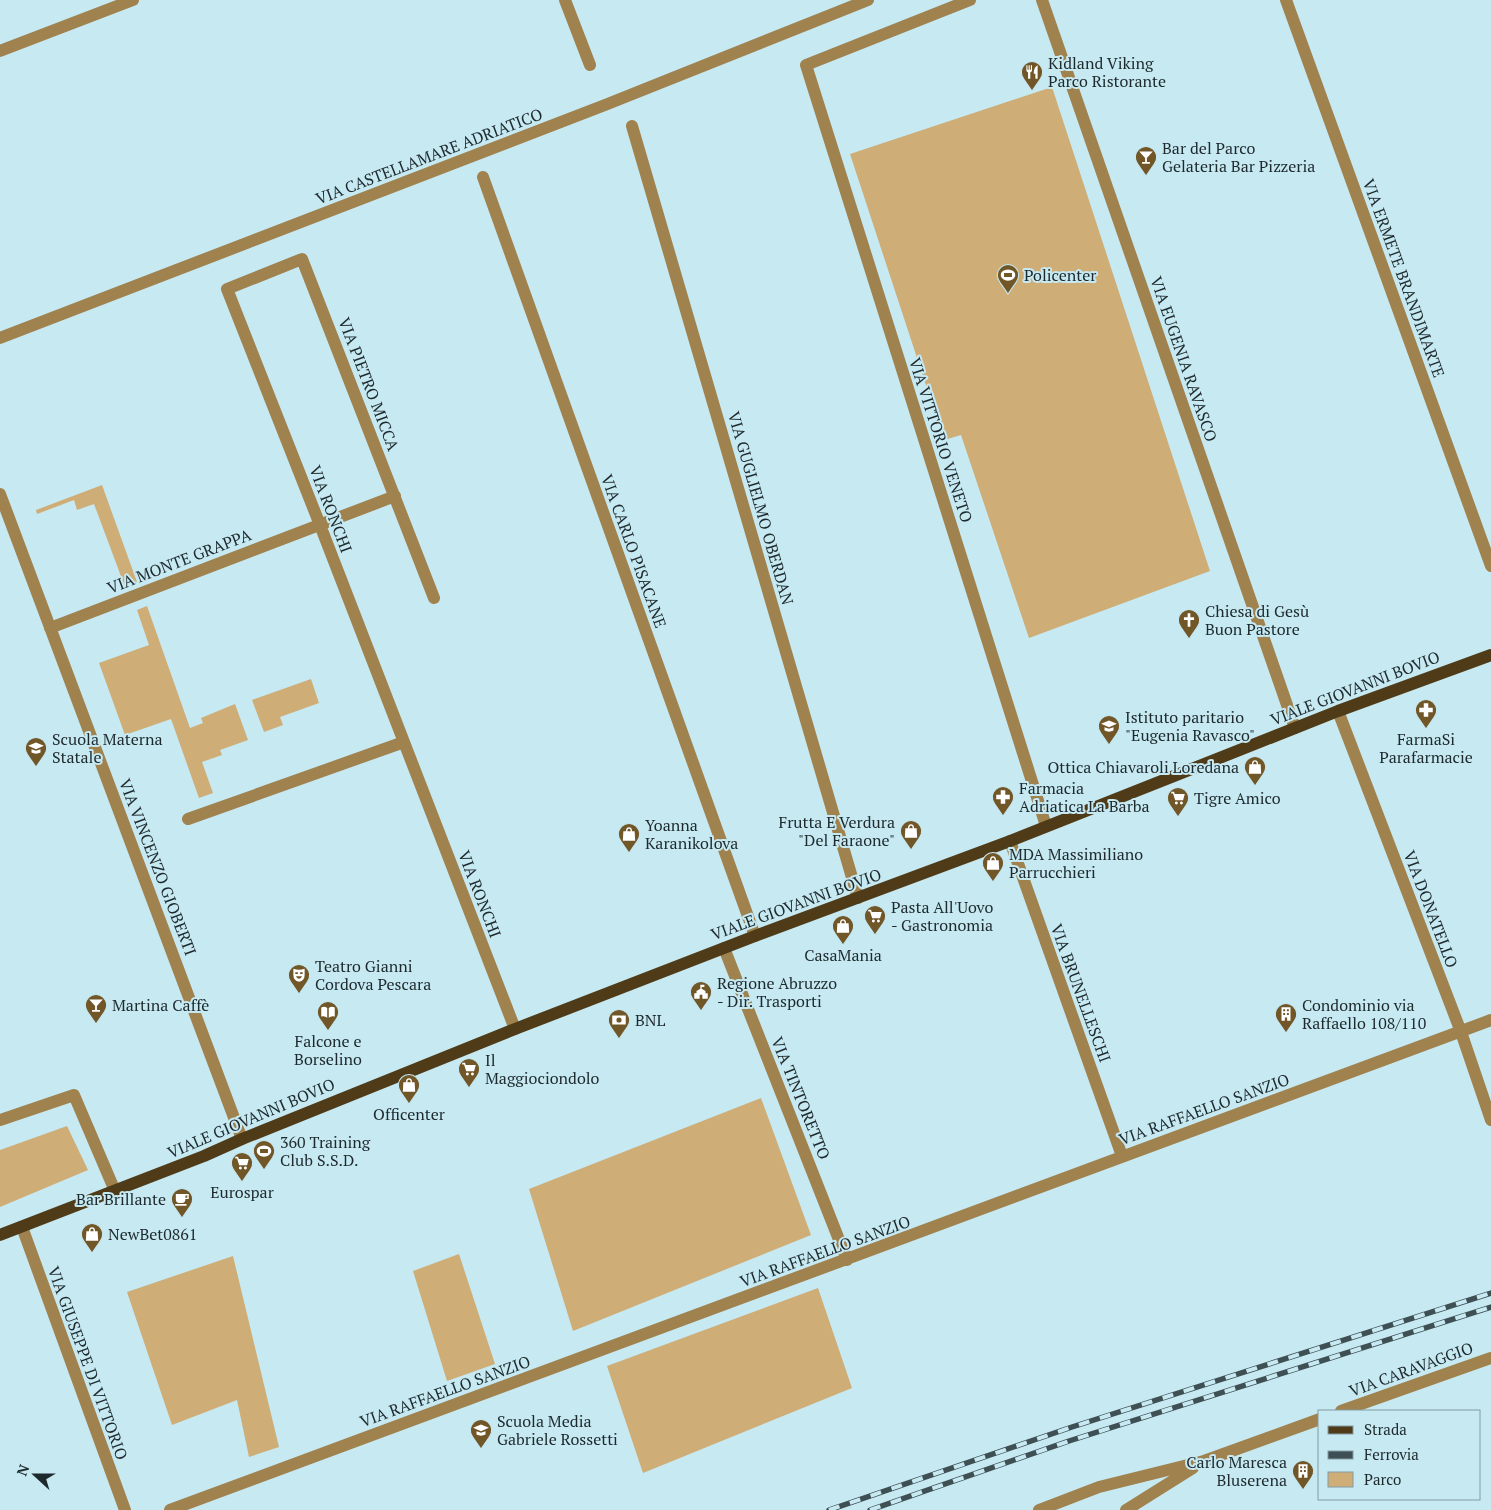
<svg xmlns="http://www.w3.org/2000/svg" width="1491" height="1510" viewBox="0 0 1491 1510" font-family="'PT Serif',serif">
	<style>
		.green { fill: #cfad76 }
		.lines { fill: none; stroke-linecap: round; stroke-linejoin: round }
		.minor { stroke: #a0824f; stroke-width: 12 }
		.major { stroke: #4f3b17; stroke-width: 12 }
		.rail-casing { stroke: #3f5055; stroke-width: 5.5 }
		.rail { stroke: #c7e9f2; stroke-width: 4; stroke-dasharray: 11; stroke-linecap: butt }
		.labels { text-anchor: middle; stroke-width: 4; stroke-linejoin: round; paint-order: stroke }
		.poi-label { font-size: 16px; fill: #1d292d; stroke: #c7e9f2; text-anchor: start }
		.street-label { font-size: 16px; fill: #1d292d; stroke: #c7e9f2 }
	</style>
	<rect width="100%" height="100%" fill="#c7e9f2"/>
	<path class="green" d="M1052 87 1210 571 1029 638 961 435 944 440 850 154Z
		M102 485 137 582 125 587 94 504 77 510 74 500 37 514 36 510Z
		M147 606 190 728 203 723 201 718 235 704 248 740 220 750 222 755 202 762 213 793 199 798 171 719 125 735 99 663 149 645 137 610Z
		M311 679 319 703 280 717 283 725 264 732 252 700Z
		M761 1098 811 1235 573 1331 529 1189Z
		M67 1126 88 1170 0 1207V1150Z
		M459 1254 495 1364 447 1381 413 1271Z
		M233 1256 279 1447 249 1457 237 1400 172 1425 127 1292Z
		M818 1288 852 1388 643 1473 607 1366Z"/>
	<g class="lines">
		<path class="minor" d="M565 0 590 65
			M970 0 806 65 1046 826
			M1042 0 1295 728
			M1286 0 1491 566
			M0 51 133 0
			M632 126 858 898
			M483 177 755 936
			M0 338 605 105 868 0
			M0 494 242 1139
			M434 598 302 259 227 289 320 525 515 1029
			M50 628 395 496
			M1338 711 1461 1032 1491 1120
			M188 819 404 742
			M1010 841 1122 1156
			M724 948 847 1260
			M0 1120 74 1095 115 1191
			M22 1227 125 1510
			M1341 1411 1491 1358
			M170 1510 1491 1020
			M1039 1510 1099 1487 1204 1461 1320 1419
			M1126 1510 1193 1468"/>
		<path class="major" d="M0 1235 204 1156 242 1139 515 1029 755 936 1010 841 1338 711 1491 655"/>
		<g class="rail-casing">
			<path id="rail" d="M829 1510 1072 1427 1491 1293
				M870 1510 1069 1441 1491 1307"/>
		</g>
		<use href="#rail" class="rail"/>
	</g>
	<defs>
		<g id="restaurant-pin" transform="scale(1.125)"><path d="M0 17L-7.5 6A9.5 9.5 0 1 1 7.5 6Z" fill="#715628" stroke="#c7e9f2"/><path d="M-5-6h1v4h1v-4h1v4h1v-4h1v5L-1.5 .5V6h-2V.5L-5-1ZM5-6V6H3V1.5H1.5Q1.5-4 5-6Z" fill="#fff"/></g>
		<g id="bar-pin" transform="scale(1.125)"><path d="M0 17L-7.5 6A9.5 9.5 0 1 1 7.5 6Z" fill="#715628" stroke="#c7e9f2"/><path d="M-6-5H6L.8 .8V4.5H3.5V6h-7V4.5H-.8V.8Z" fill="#fff"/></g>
		<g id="stadium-pin" transform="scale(1.125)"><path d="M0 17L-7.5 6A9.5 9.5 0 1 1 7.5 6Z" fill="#715628" stroke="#c7e9f2"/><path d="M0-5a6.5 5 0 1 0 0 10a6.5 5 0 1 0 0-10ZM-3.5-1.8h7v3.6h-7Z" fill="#fff"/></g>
		<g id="church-pin" transform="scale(1.125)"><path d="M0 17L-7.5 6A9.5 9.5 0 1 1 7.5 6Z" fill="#715628" stroke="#c7e9f2"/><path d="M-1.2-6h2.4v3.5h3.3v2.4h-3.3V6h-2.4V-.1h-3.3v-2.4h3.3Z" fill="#fff"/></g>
		<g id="pharmacy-pin" transform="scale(1.125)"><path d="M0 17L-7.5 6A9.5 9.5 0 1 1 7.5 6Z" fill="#715628" stroke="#c7e9f2"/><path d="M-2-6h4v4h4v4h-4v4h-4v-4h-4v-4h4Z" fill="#fff"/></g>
		<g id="school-pin" transform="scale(1.125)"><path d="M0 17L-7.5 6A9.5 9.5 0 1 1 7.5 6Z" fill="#715628" stroke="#c7e9f2"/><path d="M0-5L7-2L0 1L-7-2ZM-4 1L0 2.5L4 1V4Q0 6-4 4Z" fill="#fff"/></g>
		<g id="shop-pin" transform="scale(1.125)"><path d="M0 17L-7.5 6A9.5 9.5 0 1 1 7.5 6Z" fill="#715628" stroke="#c7e9f2"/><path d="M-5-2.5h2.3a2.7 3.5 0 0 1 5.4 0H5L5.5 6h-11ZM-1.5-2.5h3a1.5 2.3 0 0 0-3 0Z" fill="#fff"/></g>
		<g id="supermarket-pin" transform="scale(1.125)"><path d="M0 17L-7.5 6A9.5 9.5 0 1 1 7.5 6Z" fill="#715628" stroke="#c7e9f2"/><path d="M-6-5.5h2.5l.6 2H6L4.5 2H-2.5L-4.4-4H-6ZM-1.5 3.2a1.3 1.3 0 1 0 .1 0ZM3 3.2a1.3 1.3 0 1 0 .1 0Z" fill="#fff"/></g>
		<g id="theatre-pin" transform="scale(1.125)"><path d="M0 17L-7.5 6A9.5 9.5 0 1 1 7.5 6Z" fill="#715628" stroke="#c7e9f2"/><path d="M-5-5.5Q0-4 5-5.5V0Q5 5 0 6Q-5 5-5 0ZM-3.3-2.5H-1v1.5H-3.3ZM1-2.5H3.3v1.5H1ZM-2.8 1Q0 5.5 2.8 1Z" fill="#fff"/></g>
		<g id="civic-pin" transform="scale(1.125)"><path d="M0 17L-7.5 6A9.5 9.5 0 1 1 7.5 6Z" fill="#715628" stroke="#c7e9f2"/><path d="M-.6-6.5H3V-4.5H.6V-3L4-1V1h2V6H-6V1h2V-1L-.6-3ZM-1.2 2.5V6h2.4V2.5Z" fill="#fff"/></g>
		<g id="library-pin" transform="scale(1.125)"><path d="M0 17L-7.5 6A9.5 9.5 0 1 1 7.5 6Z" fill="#715628" stroke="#c7e9f2"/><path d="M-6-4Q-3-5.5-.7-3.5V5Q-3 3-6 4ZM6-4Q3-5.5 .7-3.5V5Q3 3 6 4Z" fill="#fff"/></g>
		<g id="building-pin" transform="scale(1.125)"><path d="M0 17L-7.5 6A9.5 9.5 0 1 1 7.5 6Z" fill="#715628" stroke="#c7e9f2"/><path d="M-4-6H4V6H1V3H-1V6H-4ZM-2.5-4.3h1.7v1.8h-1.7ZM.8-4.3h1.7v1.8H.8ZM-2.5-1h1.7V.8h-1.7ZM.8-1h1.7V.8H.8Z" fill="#fff"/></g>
		<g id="bank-pin" transform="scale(1.125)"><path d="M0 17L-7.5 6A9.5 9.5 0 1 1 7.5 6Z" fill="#715628" stroke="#c7e9f2"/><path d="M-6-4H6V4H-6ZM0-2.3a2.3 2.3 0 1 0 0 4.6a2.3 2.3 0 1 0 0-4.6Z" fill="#fff"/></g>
		<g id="cafe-pin" transform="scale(1.125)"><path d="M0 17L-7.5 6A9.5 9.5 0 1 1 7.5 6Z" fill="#715628" stroke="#c7e9f2"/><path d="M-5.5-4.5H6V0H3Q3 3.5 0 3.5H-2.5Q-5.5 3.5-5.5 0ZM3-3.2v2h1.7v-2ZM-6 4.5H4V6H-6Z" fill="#fff"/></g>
	</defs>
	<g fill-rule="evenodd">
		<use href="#restaurant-pin" x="1032" y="72"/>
		<use href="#bar-pin" x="1146" y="157"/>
		<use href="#stadium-pin" x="1008" y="275"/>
		<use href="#church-pin" x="1189" y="620"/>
		<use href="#pharmacy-pin" x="1426" y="710"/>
		<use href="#school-pin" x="1109" y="726"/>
		<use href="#school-pin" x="36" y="748"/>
		<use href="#shop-pin" x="1255" y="767"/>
		<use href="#pharmacy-pin" x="1003" y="797"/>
		<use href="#supermarket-pin" x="1178" y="798"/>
		<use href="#shop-pin" x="911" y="831"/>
		<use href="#shop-pin" x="629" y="834"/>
		<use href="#shop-pin" x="993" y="863"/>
		<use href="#supermarket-pin" x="875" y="916"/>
		<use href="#shop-pin" x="843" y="926"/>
		<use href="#theatre-pin" x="299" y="975"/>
		<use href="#civic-pin" x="701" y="992"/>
		<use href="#bar-pin" x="96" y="1005"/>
		<use href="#library-pin" x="328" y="1012"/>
		<use href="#building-pin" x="1286" y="1014"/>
		<use href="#bank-pin" x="619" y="1020"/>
		<use href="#supermarket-pin" x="469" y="1069"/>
		<use href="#shop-pin" x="409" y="1085"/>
		<use href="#stadium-pin" x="264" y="1151"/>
		<use href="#supermarket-pin" x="242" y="1163"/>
		<use href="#cafe-pin" x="182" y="1199"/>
		<use href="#shop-pin" x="92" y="1234"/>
		<use href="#school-pin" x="481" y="1430"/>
		<use href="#building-pin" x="1303" y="1471"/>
	</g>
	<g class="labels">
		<g class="poi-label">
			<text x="1048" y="69">Kidland Viking<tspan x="1048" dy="18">Parco Ristorante</tspan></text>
			<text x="1162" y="154">Bar del Parco<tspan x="1162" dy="18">Gelateria Bar Pizzeria</tspan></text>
			<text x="1024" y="281">Policenter</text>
			<text x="1205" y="617">Chiesa di Gesù<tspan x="1205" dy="18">Buon Pastore</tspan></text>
			<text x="1125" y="723">Istituto paritario<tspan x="1125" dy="18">"Eugenia Ravasco"</tspan></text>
			<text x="52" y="745">Scuola Materna<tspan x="52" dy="18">Statale</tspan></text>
			<text x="1426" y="745" text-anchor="middle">FarmaSi<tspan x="1426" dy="18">Parafarmacie</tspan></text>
			<text x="1239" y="773" text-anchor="end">Ottica Chiavaroli Loredana</text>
			<text x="1019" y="794">Farmacia<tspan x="1019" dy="18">Adriatica La Barba</tspan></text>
			<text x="1194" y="804">Tigre Amico</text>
			<text x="895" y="828" text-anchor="end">Frutta E Verdura<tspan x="895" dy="18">"Del Faraone"</tspan></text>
			<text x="645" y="831">Yoanna<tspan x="645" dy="18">Karanikolova</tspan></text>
			<text x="1009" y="860">MDA Massimiliano<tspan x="1009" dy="18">Parrucchieri</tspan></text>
			<text x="891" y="913">Pasta All'Uovo<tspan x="891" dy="18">- Gastronomia</tspan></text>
			<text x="843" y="961" text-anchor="middle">CasaMania</text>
			<text x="315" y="972">Teatro Gianni<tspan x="315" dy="18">Cordova Pescara</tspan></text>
			<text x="717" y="989">Regione Abruzzo<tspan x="717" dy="18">- Dir. Trasporti</tspan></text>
			<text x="112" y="1011">Martina Caffè</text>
			<text x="1302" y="1011">Condominio via<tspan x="1302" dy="18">Raffaello 108/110</tspan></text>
			<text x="635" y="1026">BNL</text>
			<text x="328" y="1047" text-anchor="middle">Falcone e<tspan x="328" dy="18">Borselino</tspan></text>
			<text x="485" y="1066">Il<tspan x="485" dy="18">Maggiociondolo</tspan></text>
			<text x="409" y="1120" text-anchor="middle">Officenter</text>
			<text x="280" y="1148">360 Training<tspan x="280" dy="18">Club S.S.D.</tspan></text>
			<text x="242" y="1198" text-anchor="middle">Eurospar</text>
			<text x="166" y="1205" text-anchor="end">Bar Brillante</text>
			<text x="108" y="1240">NewBet0861</text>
			<text x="497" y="1427">Scuola Media<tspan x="497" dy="18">Gabriele Rossetti</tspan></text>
			<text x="1287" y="1468" text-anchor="end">Carlo Maresca<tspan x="1287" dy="18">Bluserena</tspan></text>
		</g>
		<g class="street-label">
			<text transform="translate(429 156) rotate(-21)" y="6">VIA CASTELLAMARE ADRIATICO</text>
			<text transform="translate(1404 278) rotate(70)" y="6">VIA ERMETE BRANDIMARTE</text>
			<text transform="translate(1184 359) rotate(71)" y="6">VIA EUGENIA RAVASCO</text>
			<text transform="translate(369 384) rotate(69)" y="6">VIA PIETRO MICCA</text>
			<text transform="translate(941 440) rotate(72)" y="6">VIA VITTORIO VENETO</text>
			<text transform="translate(761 508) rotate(74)" y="6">VIA GUGLIELMO OBERDAN</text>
			<text transform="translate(331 509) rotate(69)" y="6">VIA RONCHI</text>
			<text transform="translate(634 551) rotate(70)" y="6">VIA CARLO PISACANE</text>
			<text transform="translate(179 561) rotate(-21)" y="6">VIA MONTE GRAPPA</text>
			<text transform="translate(1355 688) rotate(-21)" y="6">VIALE GIOVANNI BOVIO</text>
			<text transform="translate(158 867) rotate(69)" y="6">VIA VINCENZO GIOBERTI</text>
			<text transform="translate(480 894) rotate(69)" y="6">VIA RONCHI</text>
			<text transform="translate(796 904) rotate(-20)" y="6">VIALE GIOVANNI BOVIO</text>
			<text transform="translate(1431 909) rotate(69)" y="6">VIA DONATELLO</text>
			<text transform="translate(1081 993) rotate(70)" y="6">VIA BRUNELLESCHI</text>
			<text transform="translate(801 1098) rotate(68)" y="6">VIA TINTORETTO</text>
			<text transform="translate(1204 1109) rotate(-20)" y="6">VIA RAFFAELLO SANZIO</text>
			<text transform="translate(251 1118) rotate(-23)" y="6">VIALE GIOVANNI BOVIO</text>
			<text transform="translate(825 1251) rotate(-20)" y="6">VIA RAFFAELLO SANZIO</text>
			<text transform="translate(88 1363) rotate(70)" y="6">VIA GIUSEPPE DI VITTORIO</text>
			<text transform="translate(1411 1369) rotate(-20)" y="6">VIA CARAVAGGIO</text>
			<text transform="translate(445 1391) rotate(-20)" y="6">VIA RAFFAELLO SANZIO</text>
		</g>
	</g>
	<rect x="1318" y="1410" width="162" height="90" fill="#c7e9f2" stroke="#839ca3"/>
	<rect x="1328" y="1426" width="25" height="8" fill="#4f3b17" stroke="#839ca3"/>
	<text x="1364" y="1435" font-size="15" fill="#1d292d">Strada</text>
	<rect x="1328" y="1451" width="25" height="8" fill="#3f5055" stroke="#839ca3"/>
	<text x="1364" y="1460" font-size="15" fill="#1d292d">Ferrovia</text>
	<rect x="1328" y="1472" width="25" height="15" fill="#cfad76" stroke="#839ca3"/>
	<text x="1364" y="1485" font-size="15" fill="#1d292d">Parco</text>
	<g transform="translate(35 1475) rotate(291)" stroke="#c7e9f2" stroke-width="4" paint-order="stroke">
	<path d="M0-4L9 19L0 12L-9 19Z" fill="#1d292d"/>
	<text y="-8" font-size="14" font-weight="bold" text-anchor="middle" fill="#1d292d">N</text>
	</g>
</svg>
